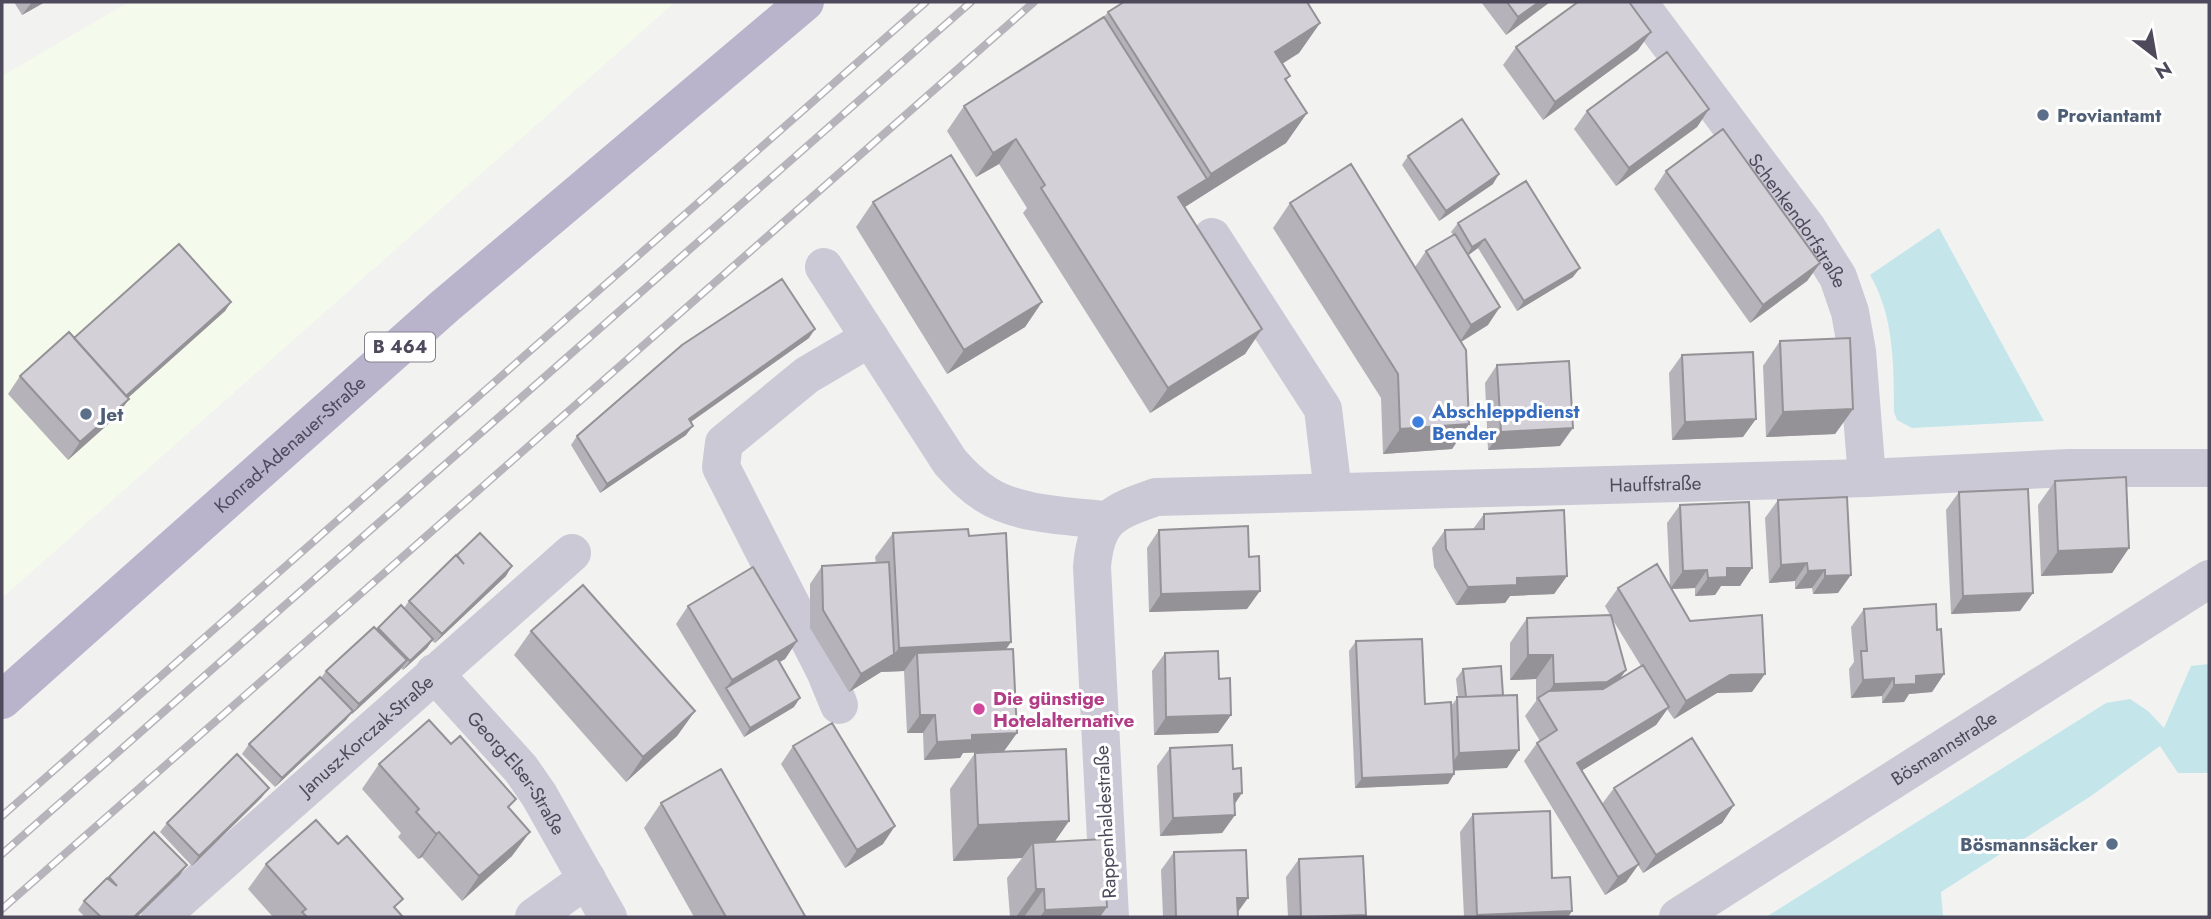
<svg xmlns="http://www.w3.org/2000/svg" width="2211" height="919" viewBox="0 0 2211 919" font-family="Jost,sans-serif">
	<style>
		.commercial { fill: #f4fbec }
		.green { fill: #c4e6eb }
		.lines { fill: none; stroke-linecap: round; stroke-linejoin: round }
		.minor { stroke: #cbc9d6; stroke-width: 38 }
		.major { stroke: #b9b3cc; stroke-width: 38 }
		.rail-casing { stroke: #b6b3ba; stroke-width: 8 }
		.rail { stroke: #fff; stroke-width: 5; stroke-dasharray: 16; stroke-linecap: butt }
		.wall { fill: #b5b3b9; fill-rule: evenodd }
		.shaded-wall { fill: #949296 }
		.building { fill: #d3d0d7; stroke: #949296; stroke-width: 2 }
		.service-dot { fill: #5c6f8a; stroke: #fff; stroke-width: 2.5 }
		.shop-dot { fill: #3f7fe0; stroke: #fff; stroke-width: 2.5 }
		.hotel-dot { fill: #d1479c; stroke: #fff; stroke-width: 2.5 }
		.labels { text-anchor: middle; stroke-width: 6; stroke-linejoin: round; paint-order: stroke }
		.shield { fill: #fff; stroke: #83808d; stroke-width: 2 }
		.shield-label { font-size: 18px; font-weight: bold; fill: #4e4a5c }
		.service-label { font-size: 19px; font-weight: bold; fill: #4e5e75; stroke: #fff; text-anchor: start }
		.street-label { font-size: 19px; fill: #4e4a5c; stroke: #fff }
		.shop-label { font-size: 19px; font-weight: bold; fill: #366cbe; stroke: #fff; text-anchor: start }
		.hotel-label { font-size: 19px; font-weight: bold; fill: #b23c85; stroke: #fff; text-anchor: start }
	</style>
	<rect width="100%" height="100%" fill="#f2f2f0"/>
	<path class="commercial" d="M129 2H675L2 598V76Z"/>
	<path class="green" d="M1939 228 2044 421 1912 428 1897 420 1894 412C1894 367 1894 315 1870 275Z
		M2209 664V773H2178L2160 746 2091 796 1941 892 1943 917H1766L2106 703 2130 699 2148 711 2164 728 2191 666Z"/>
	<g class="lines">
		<g class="minor">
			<path id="s1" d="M1638 2 1807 228 1838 277 1850 312 1857 351 1867 478"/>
			<path d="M1212 237 1323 409 1333 492"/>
			<path d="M824 267 950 462C961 474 972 486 987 495 1018 515 1070 516 1106 520"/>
			<path id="s2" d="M434 673 521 769 539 795 608 917"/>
			<path d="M839 705 825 671 721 467 724 443 807 375 870 338"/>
			<path id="s3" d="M160 917 572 553"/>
			<path d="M534 917 587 879"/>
			<path id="s4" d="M1110 917 1092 567C1096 518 1113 512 1156 497L1867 478 2069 468H2209"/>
			<path id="s5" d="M1678 917 2209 579"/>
		</g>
		<path class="major" id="s6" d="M2 700 445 306 805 2"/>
		<g class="rail-casing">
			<path id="rail" d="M2 816 926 2
				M2 854 971 2
				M2 909 1034 2"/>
		</g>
		<use href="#rail" class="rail"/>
	</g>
	<path class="wall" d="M14 2H45L22 15Z
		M1481 2H1550L1506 35Z
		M1108 12 1320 23 1299 53 1282 63 1290 76 1286 81 1307 113 1286 143 1185 207 1262 329 1245 354 1150 413 1023 213 1027 208 999 164 976 177 947 131 964 106 1104 17Z
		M1516 47 1638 50 1543 120 1503 65Z
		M1709 109 1697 127 1616 186 1574 129 1587 111Z
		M1408 156 1493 184 1439 221 1402 165Z
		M1666 171 1820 263 1807 281 1750 323 1654 189Z
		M873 202 1042 302 1025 327 947 374 856 227Z
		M1290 203 1415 267 1426 251 1453 235 1451 232 1458 223 1573 277 1517 311 1478 248 1468 255 1488 325 1461 342 1469 424 1452 449 1383 454 1381 398 1273 228Z
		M231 302 225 311 128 398 129 399 116 417 68 460 8 394 20 376 74 338Z
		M809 338 691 422 686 435 600 493 571 445 577 436Z
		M1780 341 1853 409 1835 434 1766 437 1763 366Z
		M1682 355 1743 437 1672 440 1669 373Z
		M1497 365 1560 446 1488 450 1485 383Z
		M2055 481 2129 548 2112 573 2041 576 2038 505Z
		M1959 492 2020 611 1951 614 1946 510Z
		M1847 497 1838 593 1813 594 1812 588 1795 589V581L1769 583 1765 518 1778 500Z
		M1680 505 1752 568 1740 586H1721L1715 595 1695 596V588L1671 589 1690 621 1752 692 1717 693 1674 719 1667 709 1656 725 1582 770 1602 804 1614 788 1734 805 1722 823 1643 873 1638 865 1626 882 1605 895 1524 761 1537 743 1540 741 1525 716 1536 701V679L1510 680V643L1527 618 1610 615 1605 606 1618 588 1670 586 1667 523ZM1611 617 1641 666 1620 678 1626 670Z
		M1484 514 1567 576 1554 594 1510 596 1505 603 1456 605 1434 567 1432 548 1445 530 1473 529Z
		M1159 530 1247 609 1149 612 1147 548Z
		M480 533 506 576 435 643 432 641 427 648 403 670 401 668 352 714 351 713 346 720 275 787 242 754 249 744 321 678 326 671 377 630 401 605 404 608 409 601Z
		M893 533 969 536 1006 649 1017 733 1004 751 963 753 960 758 924 760 923 733H907L904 671 881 672 849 692 810 628V584L822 566 876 563 875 557Z
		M688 606 797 641 785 659 779 662 794 707 744 737 676 624Z
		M1864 609 1937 630 1944 674 1932 692 1909 694 1904 702 1882 703V696L1851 698 1849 669 1854 662 1851 627Z
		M531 631 695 711 677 736 626 782 514 655Z
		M1356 641 1425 704 1451 706 1458 697 1456 679 1463 669 1507 768 1454 770V774L1448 784 1355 788 1349 651Z
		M1165 653 1219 679 1231 715 1218 733 1154 735 1152 671Z
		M793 746 883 844 845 868 781 764Z
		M1170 748 1234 805 1235 815 1222 833 1160 836 1157 766Z
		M975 753 1069 821 1055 841 1100 917H1010L1007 878 1022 858 953 861 950 789Z
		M379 764 509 809 512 856 462 901 422 857 418 859 398 837 401 833 362 789Z
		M262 797 192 866 160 832 167 823Z
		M661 803 804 917H694L644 828Z
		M1473 814 1552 878 1572 911 1568 917H1464L1460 832Z
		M154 832 180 875 137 917H85L78 910 84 901Z
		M1174 852 1238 912V917H1163L1161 870Z
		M1299 859 1364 917H1288L1286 877Z
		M266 864 396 910 403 917H273L248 889Z"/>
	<path class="shaded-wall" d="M32 2H45L22 15Z
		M1539 2H1550L1506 35 1518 17Z
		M1320 23 1299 53 1254 82 1275 52Z
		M1651 32 1638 50 1543 120 1555 102Z
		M1709 109 1697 127 1616 186 1629 168Z
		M1307 113 1286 143 1161 222 1178 197 1207 179 1211 174Z
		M1016 139 999 164 976 177 993 153Z
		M1499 174 1493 184 1439 221 1446 211Z
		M1485 239 1478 248 1466 257 1472 247Z
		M1820 263 1807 281 1750 323 1763 305Z
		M1580 268 1573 277 1517 311 1524 301Z
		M231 302 225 311 112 412 119 403Z
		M1042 302 1025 327 947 374 964 350Z
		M1500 307 1488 325 1459 343 1471 325Z
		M815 329 809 338 682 428 689 419Z
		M1262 329 1245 354 1150 413 1168 388Z
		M129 399 116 417 68 460 80 442Z
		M1853 409 1835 434 1766 437 1783 412Z
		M1756 419 1743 437 1672 440 1685 422Z
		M1469 424 1452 449 1383 454 1400 429Z
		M693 426 686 435 600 493 607 484Z
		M1573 428 1560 446 1488 450 1501 432Z
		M2129 548 2112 573 2041 576 2058 551Z
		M1807 563 1795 581 1769 583 1781 565Z
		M512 566 506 576 435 643 442 634Z
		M1727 568H1752L1740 586H1721L1715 595 1695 596 1708 578Z
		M1707 570 1695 588 1670 589 1683 571Z
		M1825 570 1812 588 1795 589 1808 571Z
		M1851 575 1838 593 1813 594 1825 576Z
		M1567 576 1554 594 1510 596 1505 603 1456 605 1468 587 1517 578Z
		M1260 591 1247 609 1149 612 1161 594Z
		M2033 593 2020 611 1951 614 1963 596Z
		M433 639 427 648 403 670 410 661Z
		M797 641 785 659 729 692 726 688 732 680Z
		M1011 642 994 667 917 653 904 671 881 672 849 692 861 674 894 654 899 648Z
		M1528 655H1553L1536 679 1510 680Z
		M407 660 400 670 352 714 359 704Z
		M1626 670 1609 695 1541 703 1554 684Z
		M1765 674 1752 692 1717 693 1674 719 1686 701 1730 675Z
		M1944 674 1932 692 1909 694 1904 702 1882 703 1894 685 1916 676Z
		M1894 678 1882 696 1851 698 1863 680Z
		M800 698 794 707 744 737 750 728Z
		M1669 707 1656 725 1565 781 1577 763Z
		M353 711 346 720 275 787 282 778Z
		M695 711 677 736 626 782 643 757Z
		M920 715H935L923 733H907Z
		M1231 715 1218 733 1154 735 1166 717Z
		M1017 733 1004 751 963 753 960 758 924 760 937 742 972 735Z
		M1519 750 1507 768 1447 771 1459 753Z
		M1454 774 1448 784 1355 788 1362 778Z
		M269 788 262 797 192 866 199 856Z
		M1242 793 1230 811 1234 794Z
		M1734 805 1722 823 1643 873 1656 855Z
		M1235 815 1222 833 1160 836 1173 818Z
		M1069 821 1044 857 1033 843 1022 858 953 861 978 825Z
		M895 826 883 844 845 868 857 850Z
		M439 832 422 857 418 859 436 834Z
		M530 832 512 856 462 901 479 876Z
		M1639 864 1626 882 1605 895 1618 877Z
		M187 865 180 875 137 917H134Z
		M1036 889H1044L1024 917H1016Z
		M1237 898H1248L1235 916Z
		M1107 907 1100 917H1040L1045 910Z
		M1572 911 1568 917H1476L1477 915Z
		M1366 915 1364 917H1325Z"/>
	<path class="building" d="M1124 2H1307L1320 23 1275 52 1290 76 1285 79 1307 113 1211 174 1108 12Z
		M1507 2H1539L1518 17Z
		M1578 2H1629L1651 32 1555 102 1516 47Z
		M1104 17 1207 179 1178 197 1262 329 1168 388 1041 188 1045 185 1016 139 993 153 964 106Z
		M1667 52 1709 109 1629 168 1587 111Z
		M1462 119 1499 174 1446 211 1408 156Z
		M1723 129 1820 263 1763 305 1666 171Z
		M951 155 1042 302 964 350 873 202Z
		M1351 164 1466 350 1469 424 1400 429 1398 374 1290 203Z
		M1526 181 1580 268 1524 301 1485 239 1472 247 1458 223Z
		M1455 234 1500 307 1471 325 1426 251Z
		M179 244 231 302 126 396 74 338Z
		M782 279 815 329 689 419 693 426 607 484 577 436 682 345Z
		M69 332 129 399 80 442 20 376Z
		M1850 338 1853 409 1783 412 1780 341Z
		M1753 352 1756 419 1685 422 1682 355Z
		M1569 361 1573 428 1501 432 1497 365Z
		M2126 477 2129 548 2058 551 2055 481Z
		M2028 489 2033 593 1963 596 1959 492Z
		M1847 497 1851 575 1825 576V570L1808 571 1807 563 1781 565 1778 500Z
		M1749 502 1752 568H1727V577L1708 578 1707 570 1683 571 1680 505Z
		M1564 510 1567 576 1517 578V585L1468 587 1446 549 1445 530 1484 529V514Z
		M1248 526 1249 557 1259 556 1260 591 1161 594 1159 530Z
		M968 529 969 536 1006 533 1011 642 899 648 893 533Z
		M480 533 512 566 442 634 409 601 456 555 464 564 457 555Z
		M889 562 894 654 861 674 823 610 822 566Z
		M1657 564 1690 621 1762 615 1765 674 1730 675 1686 701 1618 588Z
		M753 567 797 641 732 680 688 606Z
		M583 585 695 711 643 757 531 631Z
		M1936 604 1937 630 1941 629 1944 674 1916 676V684L1894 685V678L1863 680 1861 651H1867L1864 609Z
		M401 605 433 639 410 661 378 628Z
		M1611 615 1626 670 1607 682 1554 684 1553 655H1528L1527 618Z
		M374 627 407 660 359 704 326 671Z
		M1422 639 1425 704 1451 702 1454 774 1362 778 1356 641Z
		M1013 649 1017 733 972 735V740L937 742 935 715H920L917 653Z
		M1218 651 1219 679 1230 678 1231 715 1166 717 1165 653Z
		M777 658 800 698 750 728 726 688Z
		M1643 665 1669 707 1577 763 1639 864 1618 877 1537 743 1557 730 1538 698 1549 691 1603 689Z
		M1501 666 1503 695 1466 697 1463 669Z
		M320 677 353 711 282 778 249 744Z
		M1517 695 1519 750 1459 753 1457 697Z
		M429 720 451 744 460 736 516 799 508 807 530 832 479 876 439 832 436 834 416 812 419 809 379 764Z
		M832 723 895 826 857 850 793 746Z
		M1692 738 1734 805 1656 855 1614 788Z
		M1232 745 1233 769 1241 768 1242 793 1234 794 1235 815 1173 818 1170 748Z
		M1066 749 1069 821 978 825 975 753Z
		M237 754 269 788 199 856 167 823Z
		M721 769 805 916 802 917H726L661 803Z
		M1550 811 1552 878 1570 877 1572 911 1477 915 1473 814Z
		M316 820 338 844 347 836 403 899 394 907 403 917H307L302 912 306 909 266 864Z
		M154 832 187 865 134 917H101L84 901 107 878 117 886 109 877Z
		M1103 839 1107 907 1045 910 1044 889H1036L1033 843Z
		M1246 850 1248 898H1237L1238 917H1176L1174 852Z
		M1363 856 1366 915 1301 917 1299 859Z"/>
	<g class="service-dot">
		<circle cx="2043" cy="115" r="7"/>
		<circle cx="86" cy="414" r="7"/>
		<circle cx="2112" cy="844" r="7"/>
	</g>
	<circle class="shop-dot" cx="1418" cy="422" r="7"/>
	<circle class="hotel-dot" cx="979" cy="709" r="7"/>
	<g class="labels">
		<rect class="shield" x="365" y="332.5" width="70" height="29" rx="5"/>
		<g class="shield-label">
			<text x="400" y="353">B 464</text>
		</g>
		<g class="service-label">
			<text x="2057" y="122">Proviantamt</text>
			<text x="100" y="421">Jet</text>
			<text x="2098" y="851" text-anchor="end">Bösmannsäcker</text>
		</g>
		<g class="street-label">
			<text dy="7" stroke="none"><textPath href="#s1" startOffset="271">Schenkendorfstraße</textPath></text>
			<text dy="7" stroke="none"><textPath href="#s6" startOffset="385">Konrad-Adenauer-Straße</textPath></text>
			<text dy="7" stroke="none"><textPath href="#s4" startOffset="954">Hauffstraße</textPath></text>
			<text dy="7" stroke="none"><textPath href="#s3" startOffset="275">Janusz-Korczak-Straße</textPath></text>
			<text dy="7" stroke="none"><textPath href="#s5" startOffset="315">Bösmannstraße</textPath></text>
			<text dy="7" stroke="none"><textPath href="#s2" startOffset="130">Georg-Elser-Straße</textPath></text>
			<text transform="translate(1105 822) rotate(-93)" y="7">Rappenhaldestraße</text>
		</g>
		<g class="shop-label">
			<text x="1432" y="418">Abschleppdienst<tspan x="1432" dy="22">Bender</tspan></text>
		</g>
		<g class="hotel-label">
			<text x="993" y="705">Die günstige<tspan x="993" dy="22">Hotelalternative</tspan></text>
		</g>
	</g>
	<rect width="2211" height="919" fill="none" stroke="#4e4a5c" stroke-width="7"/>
	<g transform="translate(2155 56) rotate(149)" stroke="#ffffff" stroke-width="5" paint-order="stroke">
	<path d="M0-5L12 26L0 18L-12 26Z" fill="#4e4a5c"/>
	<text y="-10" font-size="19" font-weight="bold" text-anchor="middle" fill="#4e4a5c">N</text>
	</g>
</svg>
